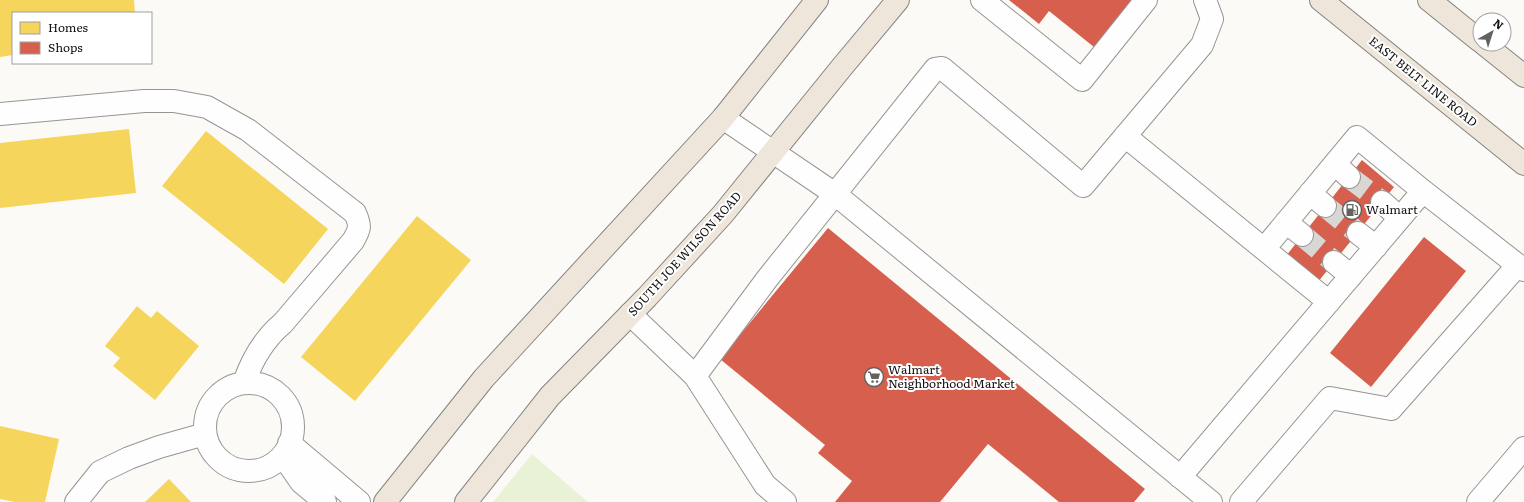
<svg xmlns="http://www.w3.org/2000/svg" width="1524" height="502" viewBox="0 0 1524 502" font-family="Literata,serif">
	<style>
		.green { fill: #e9f2d6 }
		.homes { fill: #f6d55c }
		.shops { fill: #d6604d }
		.lines { fill: none; stroke-linecap: round; stroke-linejoin: round }
		.minor-tunnel { stroke: #d9d7d4; stroke-width: 22; stroke-dasharray: 22 11; stroke-linecap: butt }
		.minor-casing { stroke: #969594; stroke-width: 24 }
		.major-casing { stroke: #848381; stroke-width: 24 }
		.minor { stroke: #fffefe; stroke-width: 22 }
		.major { stroke: #eee6da; stroke-width: 22 }
		.labels { text-anchor: middle; stroke-width: 4; stroke-linejoin: round; paint-order: stroke }
		.street-label { font-size: 12px; fill: #101010; stroke: #fff }
		.poi-label { font-size: 12px; fill: #101010; stroke: #fff; text-anchor: start }
	</style>
	<rect width="100%" height="100%" fill="#fcfaf7"/>
	<path class="green" d="M532 454 588 502H493Z"/>
	<path class="homes" d="M0 0H134L135 13H13V55L0 57Z
		M129 129 136 193 0 208V143Z
		M206 131 328 229 284 284 162 186Z
		M417 216 471 260 355 401 301 357Z
		M137 306 151 318 157 311 199 346 155 400 113 366 120 358 105 346Z
		M0 426 59 439 45 502H15L0 499Z
		M169 479 191 502H145Z"/>
	<path class="shops" d="M1009 0H1137L1099 51 1049 11 1039 24Z
		M1362 160 1394 187 1318 282 1286 256Z
		M828 228 1145 489 1134 502H1059L988 444 940 502H835L852 481 818 453 825 445 720 359Z
		M1424 237 1466 271 1371 387 1330 353Z"/>
	<g class="lines">
		<path class="minor-tunnel" d="M1349 177 1382 202
			M1325 206 1358 233
			M1302 235 1334 262"/>
		<g class="minor-casing">
			<path id="minor" d="M982 0 1082 80 1146 0
				M0 114 144 101H174L207 107 248 130 355 213C361 226 360 229 353 241L283 323C264 339 252 359 244 383
				M723 118 835 194 1211 502
				M1125 136 1329 302
				M1335 164 1349 177
				M1310 193 1325 206
				M1382 202 1400 218
				M1286 222 1302 235
				M1358 233 1376 247
				M1264 249 1357 137 1423 191
				M1334 262 1351 276
				M630 314 695 376 765 485 785 502
				M695 376 767 279 935 69 942 68 1083 186 1202 45 1212 19 1205 0
				M205 427a44 44 0 1 1 88 0a44 44 0 1 1-88 0Z
				M289 443 359 502
				M283 456 301 482 325 502
				M1180 477 1423 191 1524 270
				M76 502 100 472 129 458 159 447 205 434
				M1241 502 1330 398 1391 409 1518 265
				M1478 502 1524 448"/>
		</g>
		<g class="major-casing">
			<path id="major" d="M1321 0 1524 164
				M1429 0 1480 41
				M1484 44 1524 76
				M385 502 484 378 723 118 817 0
				M466 502 550 396 647 297 723 214 842 67 898 0"/>
		</g>
		<use href="#minor" class="minor"/>
		<use href="#major" class="major"/>
	</g>
	<defs>
		<g id="fuel-ring" transform="scale(1)"><circle r="9.5" fill="#fff" stroke="#636261" stroke-width="1.5"/><path d="M-5.5-6h7V0h2V4h1.3V-2.5L3-4.5l.8-.8L6-3V5H2.5V1h-1V6h-7ZM-4.2-4.7v3.2H.2V-4.7Z" fill="#636261"/></g>
		<g id="supermarket-ring" transform="scale(1)"><circle r="9.5" fill="#fff" stroke="#636261" stroke-width="1.5"/><path d="M-6-5.5h2.5l.6 2H6L4.5 2H-2.5L-4.4-4H-6ZM-1.5 3.2a1.3 1.3 0 1 0 .1 0ZM3 3.2a1.3 1.3 0 1 0 .1 0Z" fill="#636261"/></g>
	</defs>
	<g fill-rule="evenodd">
		<use href="#fuel-ring" x="1352" y="210"/>
		<use href="#supermarket-ring" x="874" y="377"/>
	</g>
	<g class="labels">
		<g class="street-label">
			<text transform="translate(1423 82) rotate(39)" y="4">EAST BELT LINE ROAD</text>
			<text transform="translate(685 254) rotate(-48)" y="4">SOUTH JOE WILSON ROAD</text>
		</g>
		<g class="poi-label">
			<text x="1366" y="214">Walmart</text>
			<text x="888" y="374">Walmart<tspan x="888" dy="14">Neighborhood Market</tspan></text>
		</g>
	</g>
	<rect x="12" y="12" width="140" height="52" fill="#ffffff" stroke="#9f9f9f"/>
	<rect x="20" y="22" width="20" height="12" fill="#f6d55c" stroke="#9f9f9f"/>
	<text x="48" y="32" font-size="12" fill="#101010">Homes</text>
	<rect x="20" y="42" width="20" height="12" fill="#d6604d" stroke="#9f9f9f"/>
	<text x="48" y="52" font-size="12" fill="#101010">Shops</text>
	<g transform="translate(1492 32) rotate(39)"><circle r="19" fill="#ffffff" stroke="#9f9f9f"/>
	<path d="M0-3L7 15L0 10L-7 15Z" fill="#636261"/>
	<text y="-6" font-size="11" font-weight="bold" text-anchor="middle" fill="#101010">N</text>
	</g>
</svg>
